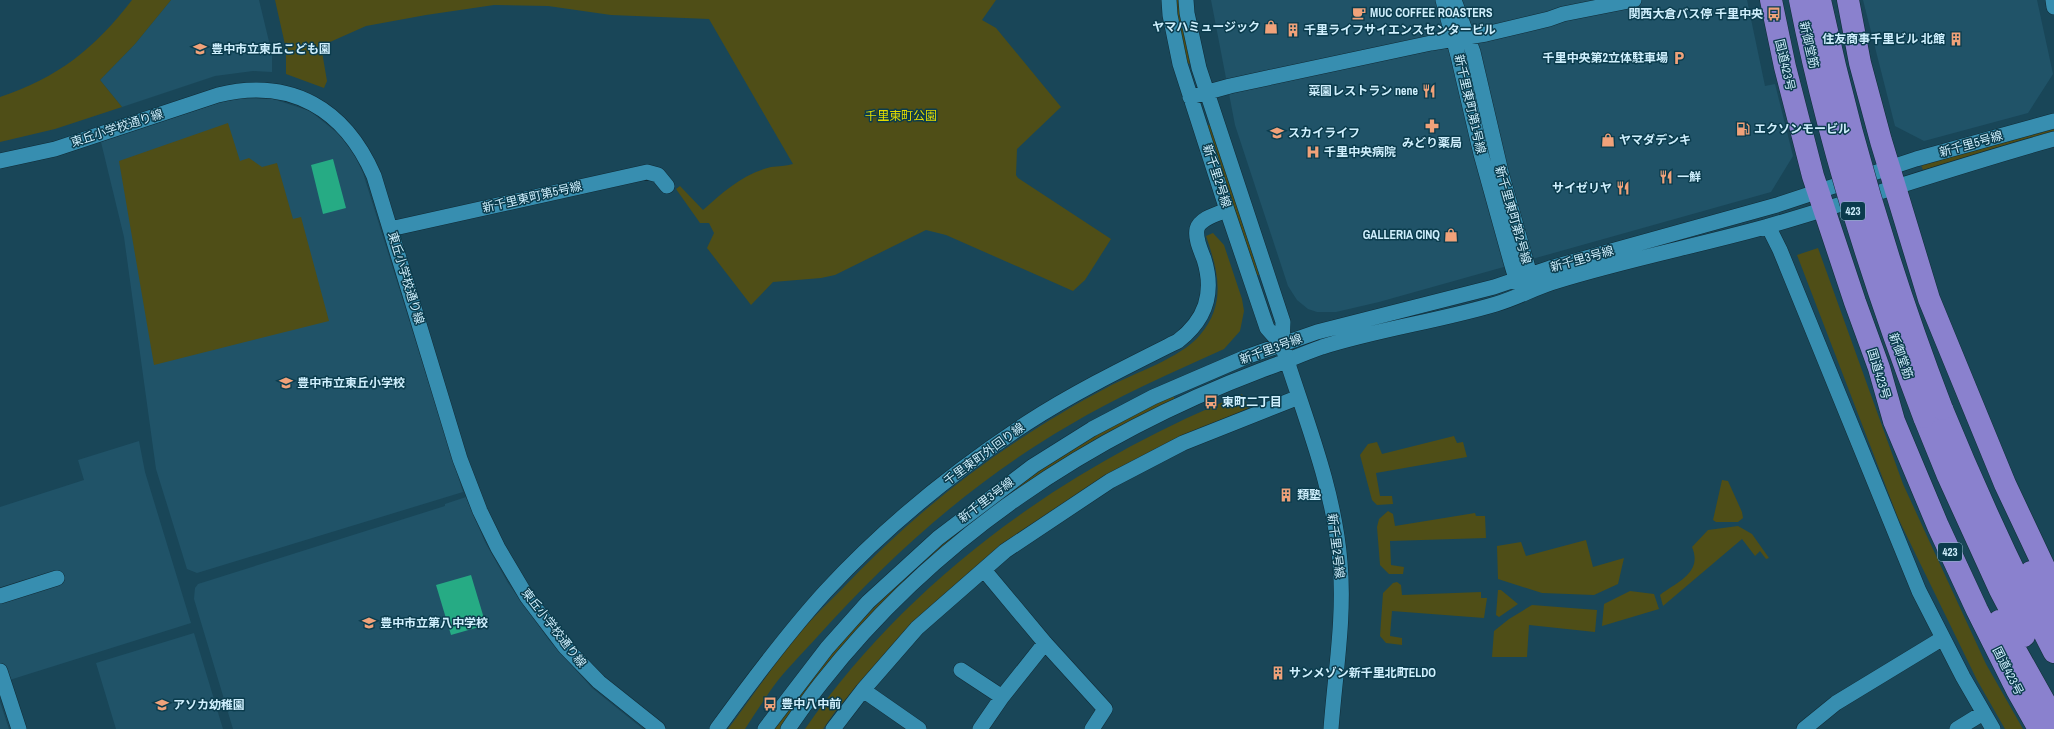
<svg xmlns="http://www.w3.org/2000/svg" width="2054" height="729" viewBox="0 0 2054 729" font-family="'Archivo Narrow','Noto Sans JP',sans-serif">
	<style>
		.built { fill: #205368 }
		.green { fill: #4f4e17 }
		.water { fill: #26ab84 }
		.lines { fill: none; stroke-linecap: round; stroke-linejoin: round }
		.minor-casing { stroke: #102b36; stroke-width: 16 }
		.highway-casing { stroke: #102b36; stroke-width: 23 }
		.minor { stroke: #378eb0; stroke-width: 15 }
		.highway { stroke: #8a81ce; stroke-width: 22 }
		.highway-bridge-casing { stroke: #102b36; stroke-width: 23; stroke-linecap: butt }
		.highway-bridge { stroke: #8a81ce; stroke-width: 22 }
		.labels { text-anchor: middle; stroke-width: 3; stroke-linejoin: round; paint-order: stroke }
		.shield { fill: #0b3c4d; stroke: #94b9c8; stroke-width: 1 }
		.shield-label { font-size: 11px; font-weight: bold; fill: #cfeffd }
		.poi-label { font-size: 12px; font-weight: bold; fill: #cfeffd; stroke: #0b3c4d; text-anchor: start }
		.street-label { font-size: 12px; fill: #cfeffd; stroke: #0b3c4d }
		.park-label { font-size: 12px; fill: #e1db01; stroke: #0b3c4d }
	</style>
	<rect width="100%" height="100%" fill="#194658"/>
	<path class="built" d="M171 0H259L272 54V72L253 71 215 76 122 107 100 80 135 44Z
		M1211 0H1747L1765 86 1775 84 1793 156 1771 192 1379 302 1336 312H1317L1308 309 1297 300 1288 286 1235 125Z
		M1863 0H2037L2053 74 2028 113 1924 141 1895 126Z
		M242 98 273 99 310 111 340 135 355 156 363 173 463 492 197 573 187 569 156 469 124 237 101 142 221 102Z
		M139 441 145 472 191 623 0 683V507L84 480 78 460Z
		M466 497 485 542 508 583 549 640 592 688 643 729H233L194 599 195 588 198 584 445 506V504Z
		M194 633 223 729H116L96 663Z
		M0 702 9 729H0Z"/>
	<path class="green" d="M132 0H171L135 44 100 80 122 107 55 129 0 142V97C58 78 95 48 132 0Z
		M275 0H996L982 20 996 28 1061 107 1017 149 1016 175 1018 178 1111 239 1085 280 1073 291 946 235 926 230 835 275 821 278 773 282 751 305 707 248 714 233 709 223H700L676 189 680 186 703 210C723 192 744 173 771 167 778 166 786 166 793 164L709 19 611 15 548 6 494 5 426 15 366 26 321 46 327 81 324 88 286 74V49Z
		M1176 0H1180L1190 64 1187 63 1177 14Z
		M228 123 240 161 249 158 262 167 277 163 293 219 301 217 329 321 154 365 119 161Z
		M1208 125H1211L1259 275H1257L1207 126Z
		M2054 129V132L1923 170 1921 165Z
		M1213 233 1224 245 1242 299 1244 311 1240 331 1224 349C1171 373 1118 396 1068 426 973 481 891 555 818 636 803 653 786 669 773 687 763 701 754 715 745 729H728C748 702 768 673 789 646 804 626 823 608 841 590 894 534 952 484 1017 441 1046 422 1077 403 1108 387 1134 373 1181 358 1200 335 1227 303 1218 271 1206 236Z
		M1818 248 1903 484 1986 664 2023 729H2005L1977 680 1898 518 1797 255Z
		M1242 394 1249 408 1162 446 1084 490 1015 537 893 645 837 709 823 729H805C912 575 1070 464 1242 394Z
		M1174 395V399L1099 437 1009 495 819 677 780 729H773C821 661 878 600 940 545 959 529 980 515 1000 499 1054 459 1112 421 1174 395Z
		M1454 436 1457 443 1463 442 1467 457 1376 473 1380 496H1392L1393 504 1377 505 1372 500 1360 455 1368 444 1377 442 1382 454Z
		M1722 480 1728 481 1742 512 1743 518 1738 522H1716L1713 520Z
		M1388 511 1393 514 1395 526 1475 513 1476 516H1485L1486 538 1390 541 1391 565 1404 567 1403 574H1389L1380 565 1377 527 1379 519Z
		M1738 526 1752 534 1769 558 1766 559 1760 551 1755 556 1742 539 1663 606 1660 595C1677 582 1703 573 1692 547L1708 530Z
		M1586 540 1593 567 1624 558 1618 584 1594 595 1542 593 1498 579 1497 546 1521 542 1526 556Z
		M1397 582 1401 585 1402 595 1481 592V598H1487L1484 618 1392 611 1390 636 1402 638V645L1386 643 1380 636 1383 593 1393 583Z
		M1498 590H1501L1518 604 1499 617 1496 615Z
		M1630 591 1654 594 1659 609 1602 626 1604 604Z
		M1532 605 1597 610 1595 632 1529 625 1527 657H1492L1494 631 1509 619Z"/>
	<path class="water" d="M333 159 346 208 323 214 311 165Z
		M471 575 486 625 451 635 436 585Z"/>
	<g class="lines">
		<g class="minor-casing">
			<path id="minor" d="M1169 0 1170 15 1180 64 1227 210 1267 328 1282 345
				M1186 0 1187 13 1199 68 1283 322 1282 345C1304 416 1334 487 1340 562 1345 617 1335 674 1331 729
				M1443 0 1458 56 1481 154 1511 262 1516 279 1523 287
				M1454 0 1473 52 1502 176 1530 275 1529 285
				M2053 0 2054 7
				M1190 97 1230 86 1431 43 1486 34 1549 19 1563 14 1634 0
				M0 161 55 149 218 95C291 77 345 109 374 176L460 459 480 511 498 548 527 597 565 647 599 682 658 729
				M1768 226 1780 250 1919 591 1963 677 1993 729
				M390 229 647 172 658 175 667 186
				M984 570 1045 643 1105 709 1092 729
				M0 596 57 578
				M961 670 1002 697
				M0 671 19 729
				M863 690 919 729
				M717 729C751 682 786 635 825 592 884 528 954 471 1027 423 1075 392 1126 367 1178 341 1205 320 1215 294 1204 259 1201 251 1195 239 1197 229 1200 218 1218 214 1227 210
				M765 729 827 648 868 602 938 538 1033 466 1092 429 1153 397 1246 357 1317 332 1494 287 1550 268 1777 205 1916 159 2054 121
				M788 729C799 713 810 697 822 682 936 537 1090 435 1262 370 1282 363 1302 354 1322 347 1379 329 1439 321 1496 304 1517 298 1536 287 1557 281 1625 260 1696 246 1765 227 1862 199 1957 166 2054 139
				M833 729 863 690 917 628 1005 551 1110 481 1183 443 1299 397
				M980 729 1002 697 1045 643
				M1804 729 1836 703 1943 638
				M1957 729 1983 713"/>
		</g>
		<g class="highway-casing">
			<path id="highway" d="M1771 0 1785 67 1813 176 1855 302 1879 368 1894 421 1938 526 1977 610 2017 690 2039 729
				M1848 0 1860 63 1881 141 1929 299 2005 484 2054 588
				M1942 409C1976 492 2013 572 2054 652
				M1924 417 1948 476 2000 590 2024 636
				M2031 572 2054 621
				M1999 621 2054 719"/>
		</g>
		<use href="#minor" class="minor"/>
		<use href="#highway" class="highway"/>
		<g class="highway-bridge-casing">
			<path id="highway-bridge" d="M1800 0C1828 142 1872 281 1924 417
				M1820 0C1850 140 1891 276 1942 409"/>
		</g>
		<use href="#highway-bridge" class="highway-bridge"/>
	</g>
	<defs>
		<g id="cafe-bare" transform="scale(1.08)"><path d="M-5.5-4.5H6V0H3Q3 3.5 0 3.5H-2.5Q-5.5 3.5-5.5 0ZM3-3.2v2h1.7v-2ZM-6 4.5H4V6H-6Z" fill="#f0a27a" stroke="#0b3c4d" stroke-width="2.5" paint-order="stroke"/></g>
		<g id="bus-bare" transform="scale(1.08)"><path d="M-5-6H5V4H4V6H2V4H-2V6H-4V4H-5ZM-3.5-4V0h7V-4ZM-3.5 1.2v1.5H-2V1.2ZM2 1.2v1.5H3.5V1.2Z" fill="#f0a27a" stroke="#0b3c4d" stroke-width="2.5" paint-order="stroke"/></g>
		<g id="shop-bare" transform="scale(1.08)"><path d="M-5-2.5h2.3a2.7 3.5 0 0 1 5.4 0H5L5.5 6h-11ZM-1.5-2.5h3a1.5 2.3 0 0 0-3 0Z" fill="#f0a27a" stroke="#0b3c4d" stroke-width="2.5" paint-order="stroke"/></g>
		<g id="building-bare" transform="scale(1.08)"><path d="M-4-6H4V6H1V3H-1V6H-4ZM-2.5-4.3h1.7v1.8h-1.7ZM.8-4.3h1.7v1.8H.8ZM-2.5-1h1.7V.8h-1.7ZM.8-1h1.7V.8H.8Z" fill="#f0a27a" stroke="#0b3c4d" stroke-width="2.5" paint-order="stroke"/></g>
		<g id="school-bare" transform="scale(1.08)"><path d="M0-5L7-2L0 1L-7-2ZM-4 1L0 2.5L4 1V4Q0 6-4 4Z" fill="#f0a27a" stroke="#0b3c4d" stroke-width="2.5" paint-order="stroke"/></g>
		<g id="parking-bare" transform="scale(1.08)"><path d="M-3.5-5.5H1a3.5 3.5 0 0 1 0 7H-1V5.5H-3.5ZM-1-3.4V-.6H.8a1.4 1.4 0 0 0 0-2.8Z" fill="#f0a27a" stroke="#0b3c4d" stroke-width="2.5" paint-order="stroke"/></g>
		<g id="restaurant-bare" transform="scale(1.08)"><path d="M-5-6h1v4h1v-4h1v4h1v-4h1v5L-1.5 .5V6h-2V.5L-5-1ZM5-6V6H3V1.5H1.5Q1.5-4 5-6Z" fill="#f0a27a" stroke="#0b3c4d" stroke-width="2.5" paint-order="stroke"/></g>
		<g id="pharmacy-bare" transform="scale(1.08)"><path d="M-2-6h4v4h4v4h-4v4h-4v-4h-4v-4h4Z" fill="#f0a27a" stroke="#0b3c4d" stroke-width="2.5" paint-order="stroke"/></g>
		<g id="fuel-bare" transform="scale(1.08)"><path d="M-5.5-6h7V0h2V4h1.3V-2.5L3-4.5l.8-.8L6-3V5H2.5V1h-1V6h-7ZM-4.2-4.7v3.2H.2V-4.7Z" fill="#f0a27a" stroke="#0b3c4d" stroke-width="2.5" paint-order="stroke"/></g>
		<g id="hospital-bare" transform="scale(1.08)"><path d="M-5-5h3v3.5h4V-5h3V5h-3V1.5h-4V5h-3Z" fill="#f0a27a" stroke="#0b3c4d" stroke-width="2.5" paint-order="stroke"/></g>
	</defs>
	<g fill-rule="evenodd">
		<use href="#cafe-bare" x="1359" y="13"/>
		<use href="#bus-bare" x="1774" y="14"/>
		<use href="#shop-bare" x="1271" y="27"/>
		<use href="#building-bare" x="1293" y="30"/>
		<use href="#building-bare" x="1956" y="39"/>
		<use href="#school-bare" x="200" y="49"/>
		<use href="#parking-bare" x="1679" y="58"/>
		<use href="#restaurant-bare" x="1429" y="91"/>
		<use href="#pharmacy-bare" x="1432" y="126"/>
		<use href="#fuel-bare" x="1743" y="129"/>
		<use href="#school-bare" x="1277" y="133"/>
		<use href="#shop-bare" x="1608" y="140"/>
		<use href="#hospital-bare" x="1313" y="152"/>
		<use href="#restaurant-bare" x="1666" y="177"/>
		<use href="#restaurant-bare" x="1623" y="188"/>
		<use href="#shop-bare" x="1451" y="235"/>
		<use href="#school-bare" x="286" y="383"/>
		<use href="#bus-bare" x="1211" y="402"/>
		<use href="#building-bare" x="1286" y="495"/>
		<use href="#school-bare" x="369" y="623"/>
		<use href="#building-bare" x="1278" y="673"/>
		<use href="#bus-bare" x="770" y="704"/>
		<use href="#school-bare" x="162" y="705"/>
	</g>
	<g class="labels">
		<g class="shield">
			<rect x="1841" y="202" width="24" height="18" rx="3"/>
			<rect x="1938" y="543" width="24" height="18" rx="3"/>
		</g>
		<g class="shield-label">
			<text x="1853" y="215">423</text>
			<text x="1950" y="556">423</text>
		</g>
		<g class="poi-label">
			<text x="1370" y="17">MUC COFFEE ROASTERS</text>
			<text x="1763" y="18" text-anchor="end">関西大倉バス停 千里中央</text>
			<text x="1260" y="31" text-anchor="end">ヤマハミュージック</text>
			<text x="1304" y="34">千里ライフサイエンスセンタービル</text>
			<text x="1945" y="43" text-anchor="end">住友商事千里ビル 北館</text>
			<text x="211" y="53">豊中市立東丘こども園</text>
			<text x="1668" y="62" text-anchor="end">千里中央第2立体駐車場</text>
			<text x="1418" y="95" text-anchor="end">菜園レストラン nene</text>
			<text x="1754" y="133">エクソンモービル</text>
			<text x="1288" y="137">スカイライフ</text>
			<text x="1619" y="144">ヤマダデンキ</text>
			<text x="1432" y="147" text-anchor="middle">みどり薬局</text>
			<text x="1324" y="156">千里中央病院</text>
			<text x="1677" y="181">一鮮</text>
			<text x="1612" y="192" text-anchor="end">サイゼリヤ</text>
			<text x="1440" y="239" text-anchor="end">GALLERIA CINQ</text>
			<text x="297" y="387">豊中市立東丘小学校</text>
			<text x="1222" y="406">東町二丁目</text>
			<text x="1297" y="499">類塾</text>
			<text x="380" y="627">豊中市立第八中学校</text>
			<text x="1289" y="677">サンメゾン新千里北町ELDO</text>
			<text x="781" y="708">豊中八中前</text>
			<text x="173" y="709">アソカ幼稚園</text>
		</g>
		<g class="street-label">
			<text transform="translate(1809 45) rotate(77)" y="4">新御堂筋</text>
			<text transform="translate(1785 65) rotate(77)" y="4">国道423号</text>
			<text transform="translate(1470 104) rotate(77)" y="4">新千里東町第1号線</text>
			<text transform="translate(117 128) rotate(-18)" y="4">東丘小学校通り線</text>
			<text transform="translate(1971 144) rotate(-16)" y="4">新千里5号線</text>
			<text transform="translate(1217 176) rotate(72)" y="4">新千里2号線</text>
			<text transform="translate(532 197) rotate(-13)" y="4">新千里東町第5号線</text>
			<text transform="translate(1513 215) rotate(74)" y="4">新千里東町第2号線</text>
			<text transform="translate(1582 259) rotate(-16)" y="4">新千里3号線</text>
			<text transform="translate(406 278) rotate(73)" y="4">東丘小学校通り線</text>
			<text transform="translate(1271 349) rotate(-20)" y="4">新千里3号線</text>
			<text transform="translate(1901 356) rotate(70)" y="4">新御堂筋</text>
			<text transform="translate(1879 374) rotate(73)" y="4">国道423号</text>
			<text transform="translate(984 454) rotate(-36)" y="4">千里東町外回り線</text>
			<text transform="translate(986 500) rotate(-37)" y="4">新千里3号線</text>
			<text transform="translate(1336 546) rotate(83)" y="4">新千里2号線</text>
			<text transform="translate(554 628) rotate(52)" y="4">東丘小学校通り線</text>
			<text transform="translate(2008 671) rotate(63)" y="4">国道423号</text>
		</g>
		<g class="park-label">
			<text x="901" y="120">千里東町公園</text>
		</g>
	</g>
</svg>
